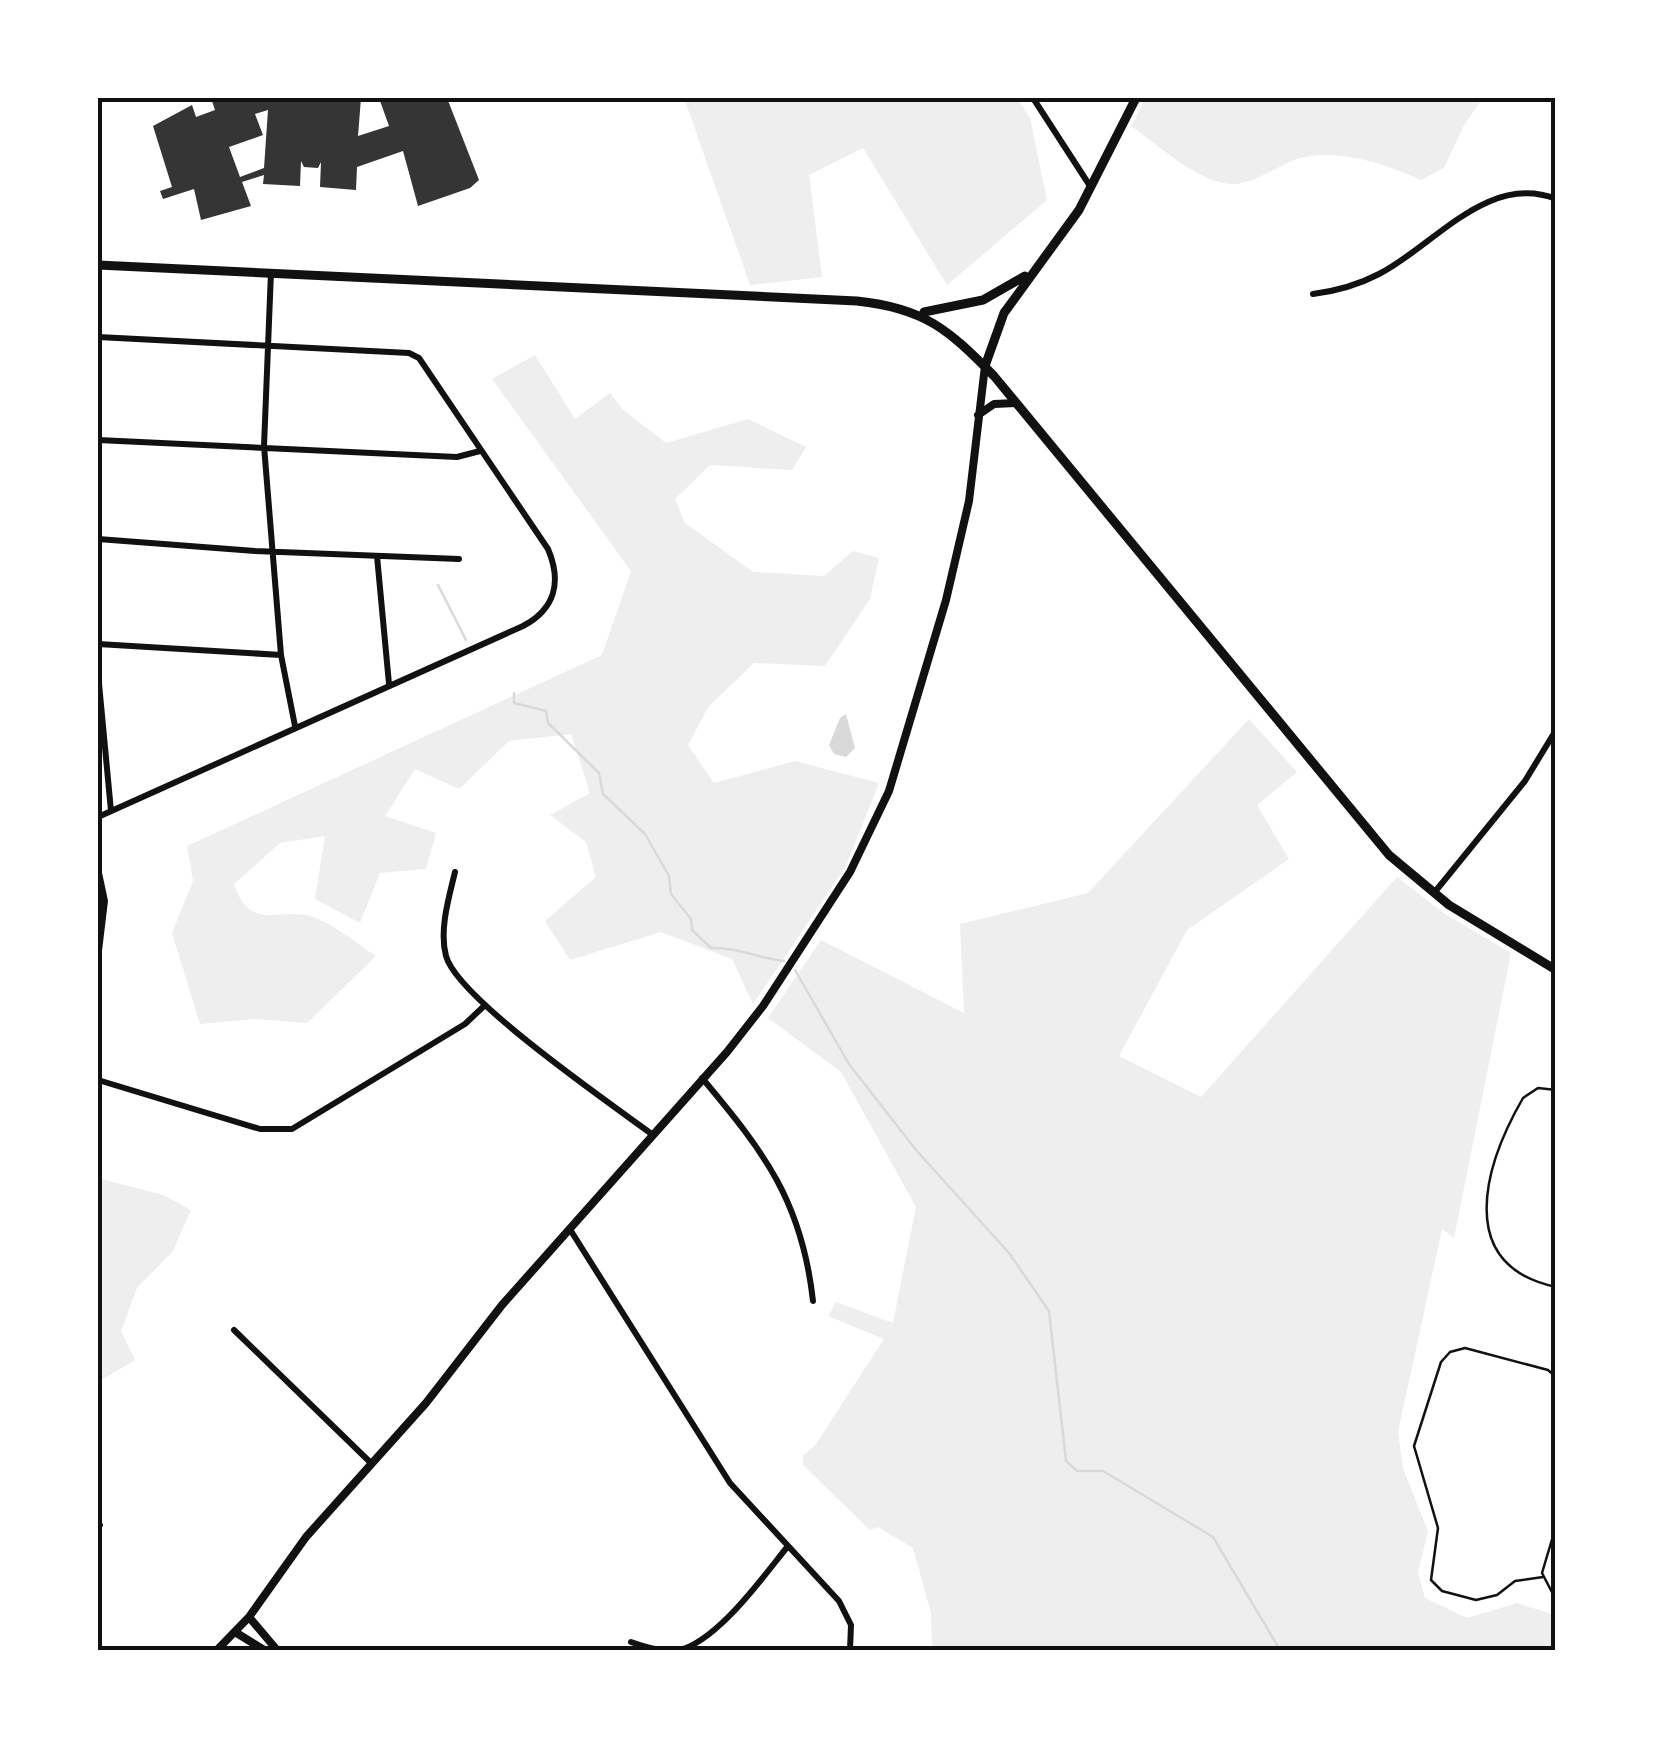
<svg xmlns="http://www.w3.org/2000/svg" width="1653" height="1748" viewBox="0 0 1653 1748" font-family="'Zilla Slab',serif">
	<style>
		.green { fill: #eee }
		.water { fill: #d9d9d9 }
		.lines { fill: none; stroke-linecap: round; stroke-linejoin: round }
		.stream { stroke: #d9d9d9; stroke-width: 2.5 }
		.building { fill: #353535; fill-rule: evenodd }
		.service { stroke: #111; stroke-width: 2.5 }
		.minor { stroke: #111; stroke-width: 6 }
		.tertiary { stroke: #111; stroke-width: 8 }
		.secondary { stroke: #111; stroke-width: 9 }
		.neatline { fill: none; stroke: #111; stroke-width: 4 }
	</style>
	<rect width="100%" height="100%" fill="#fff"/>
	<path class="green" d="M684 98H1017L1030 118 1047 200 947 285 863 148 809 175 822 277 750 285Z
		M1146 98H1495L1482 99 1463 127 1444 168 1421 180C1387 164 1332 146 1294 160 1277 167 1248 186 1230 184 1194 180 1160 146 1131 126Z
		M535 355 575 419 610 393 623 410 666 443 748 419 806 447 792 470 710 465 675 499 685 523 753 572 824 576 853 551 879 558 870 599 825 666 754 663 709 706 688 745 714 783 795 761 879 783 846 866 753 1004 732 959 661 932 570 960 545 921 596 877 586 842 550 815 590 793 571 734 509 741 459 789 415 769 385 816 436 833 426 869 380 873 360 923 315 899 325 836 280 843 234 884C249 929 272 910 306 915 328 919 357 944 376 956L307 1023 254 1019 200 1024 172 933 193 881 187 846 602 655 631 571 492 379Z
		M1249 719 1297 772 1257 805 1289 859 1187 930 1119 1056 1201 1097 1397 877 1445 914 1511 953 1454 1238 1442 1229 1398 1432 1403 1468 1428 1531 1418 1573 1425 1598 1467 1618 1517 1603 1555 1615V1650H932L931 1613 913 1548 878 1527 870 1530 803 1465V1456L816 1444 884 1339 828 1316 836 1302 893 1323 916 1207 841 1072 768 1018 821 940 964 1013 960 924 1088 893Z
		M98 1178 163 1195 191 1210 173 1251 137 1288 121 1331 135 1360 98 1382Z"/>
	<path class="water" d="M846 714 855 748 846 757 834 754 829 745 840 718Z"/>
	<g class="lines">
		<path class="stream" d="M438 585 466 640
			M514 693V703L546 711 548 723 599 773 603 794 645 834 669 876 671 894 691 919 692 930 711 948C737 947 758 958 784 961
			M795 970 849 1064 916 1150 1009 1253 1049 1311 1066 1461 1077 1471H1103L1213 1537 1280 1650"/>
	</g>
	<path class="building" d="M223 98H361L358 136 389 126 379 98H447L479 180 470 188 418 206 403 151 357 167 356 190 320 187 321 162 318 168 304 167 301 161 300 186 263 184 264 175 242 182 251 206 201 220 194 189 163 199 160 191 172 187 153 126 192 105 196 117 215 110 212 101ZM268 110 264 168 240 177 229 147 263 135 255 114Z"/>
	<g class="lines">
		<path class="service" d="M1556 1090 1538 1088 1523 1098C1485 1164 1453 1265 1556 1287
			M1556 1526 1542 1573 1556 1600
			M1543 1577 1515 1581 1497 1595 1476 1600 1442 1591 1431 1580 1438 1528 1414 1446 1441 1362 1450 1352 1465 1348 1548 1370 1556 1377"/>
		<path class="minor" d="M1033 98 1090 186
			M271 272 264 446 281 655 295 726
			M1313 294C1336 291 1358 285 1379 274 1434 246 1488 172 1556 199
			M98 337 409 353 419 358 548 549C562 582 555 609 523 626L98 817
			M98 440 457 457 480 451
			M98 539 255 551 459 559
			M377 556 389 684
			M98 644 281 655
			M98 673 111 811
			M98 868 105 901 98 959
			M455 872C449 897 439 930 446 956 457 998 611 1104 653 1135
			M1434 893 1525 781 1556 730
			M702 1078C765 1153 802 1202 813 1301
			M98 1080 260 1129H292L465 1024 483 1007
			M571 1231 730 1483 839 1601 851 1625 850 1650
			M234 1330 372 1464
			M98 1526 100 1525
			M631 1642C648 1648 668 1654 686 1648 723 1633 763 1577 788 1546"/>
		<path class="tertiary" d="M978 415 994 404 1016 403
			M249 1617 277 1650
			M235 1632 264 1650
			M217 1650 249 1617 306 1537 426 1403 502 1305 727 1052 763 1006 850 872 889 791 946 600 969 501 985 366"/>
		<path class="secondary" d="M98 265 857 301C924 308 948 329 994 376L1389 855 1449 905 1556 970
			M924 312 983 300 1025 276
			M985 366 1004 313 1079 210 1136 98"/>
	</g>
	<rect width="1653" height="1748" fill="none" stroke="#ffffff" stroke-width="200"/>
	<rect x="100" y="100" width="1453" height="1548" class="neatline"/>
</svg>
